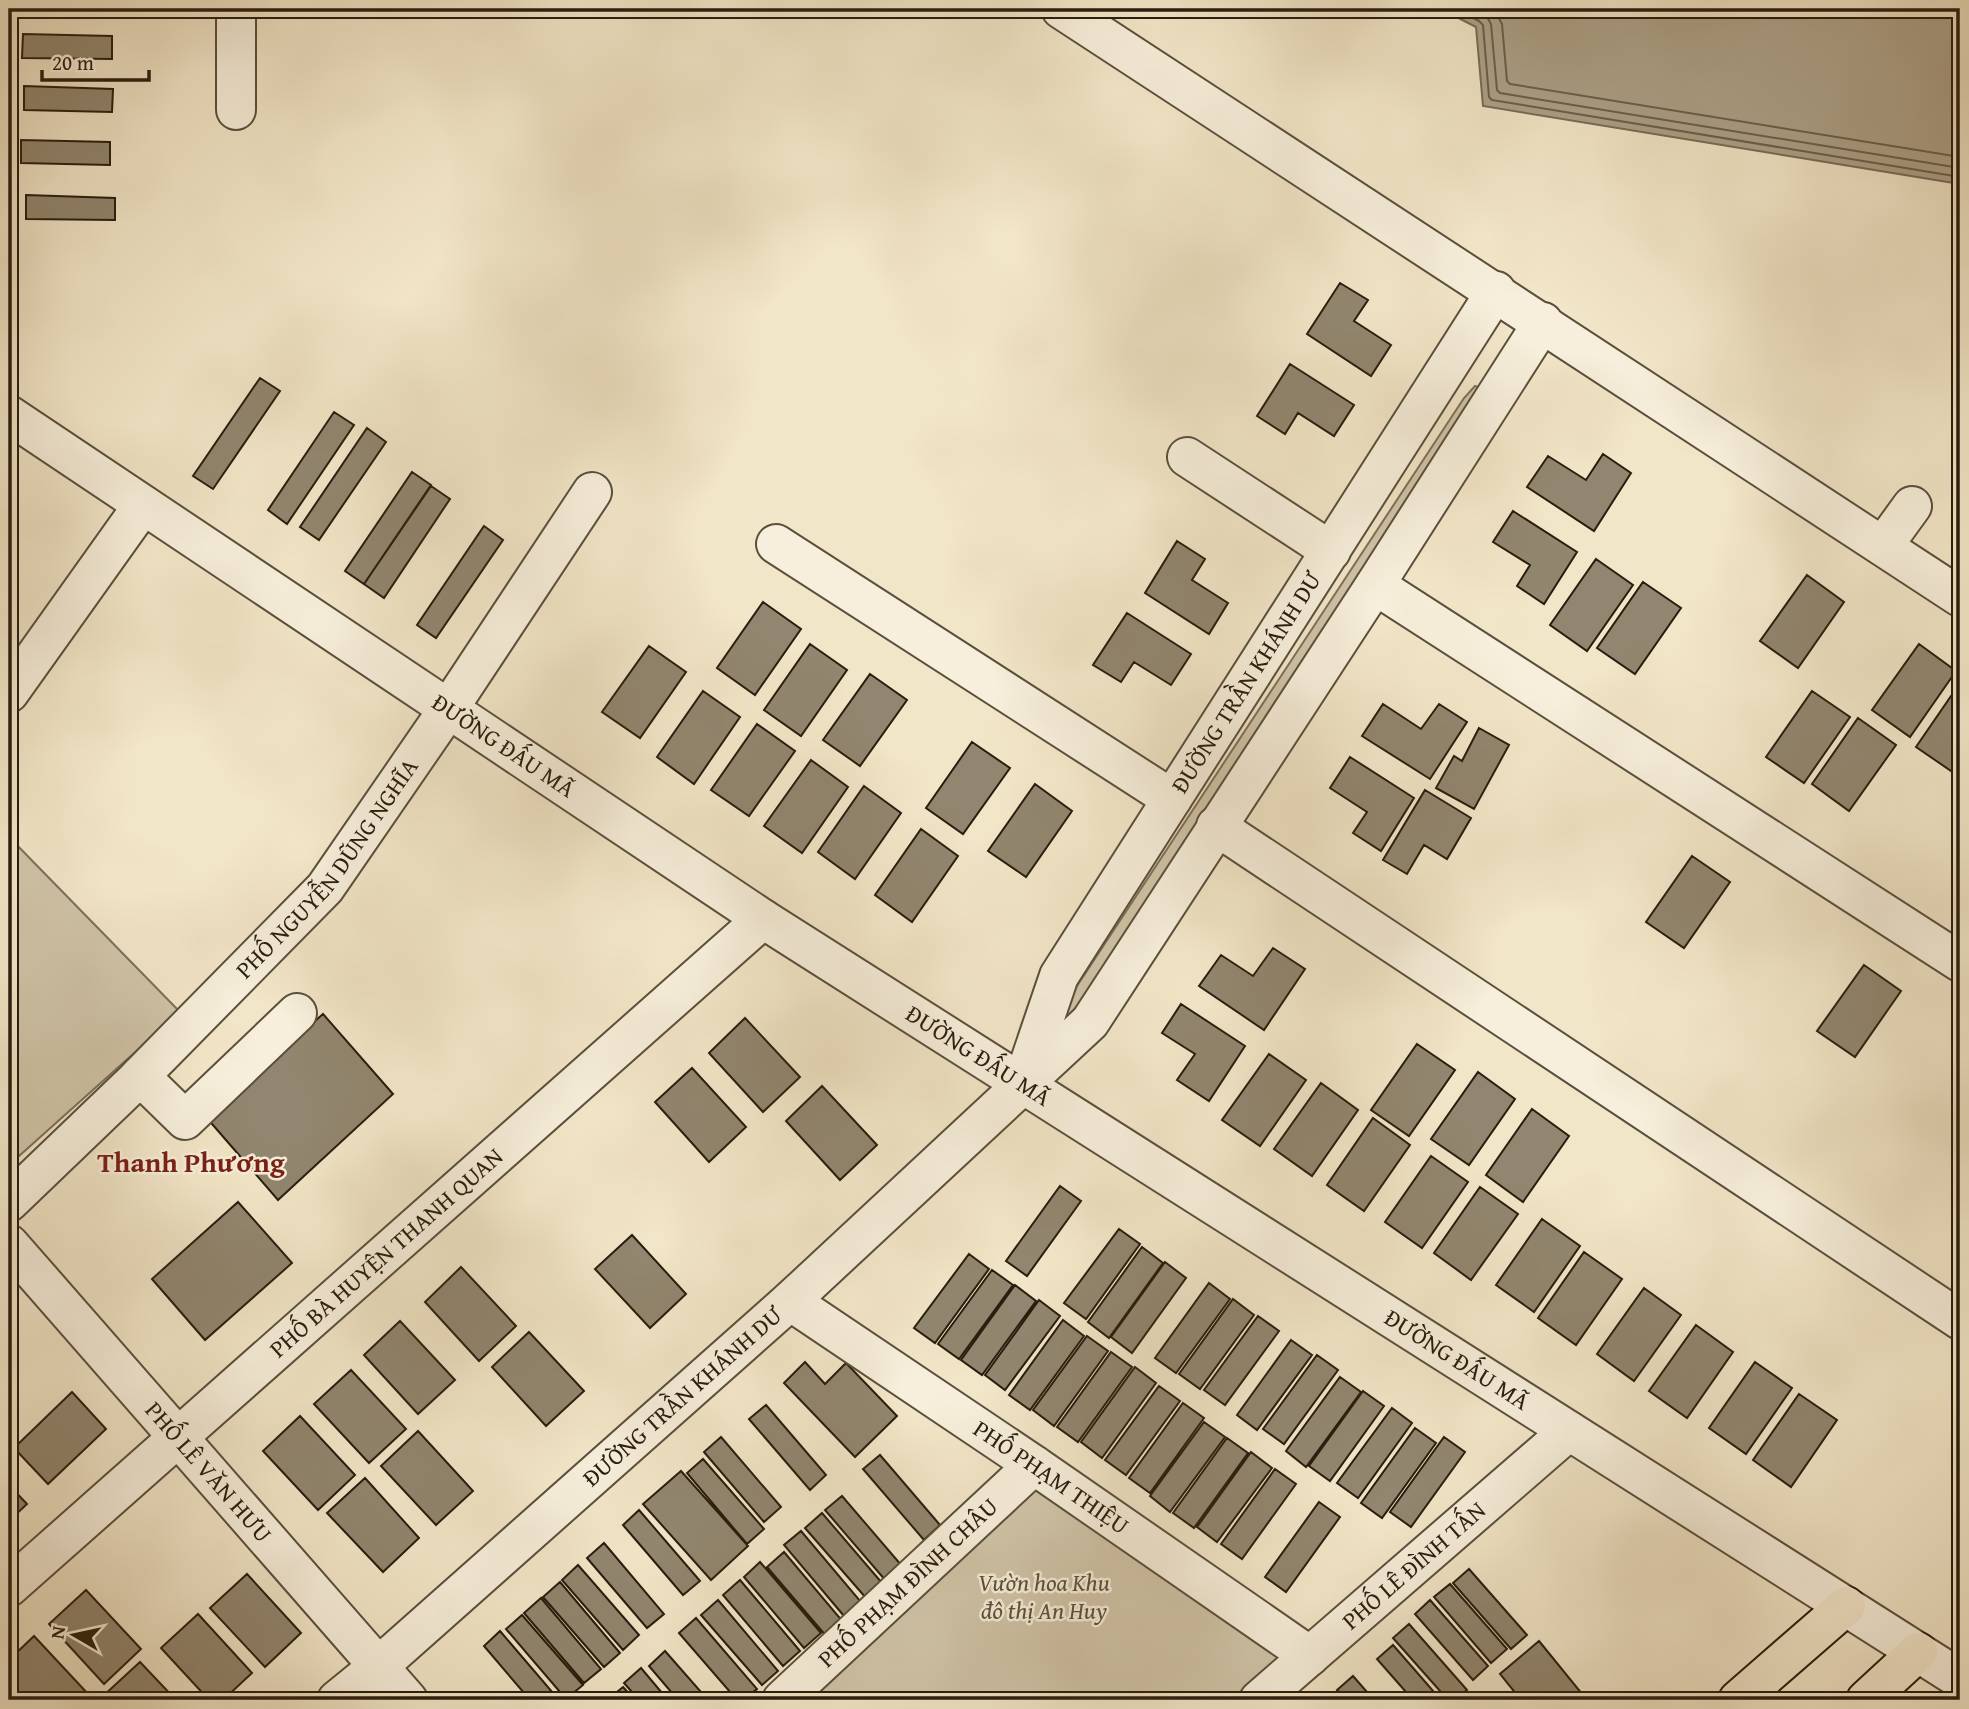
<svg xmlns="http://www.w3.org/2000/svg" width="1969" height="1709" viewBox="0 0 1969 1709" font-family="'Gentium Book Plus',serif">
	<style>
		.green { fill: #d0c4a8; stroke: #7c705b; stroke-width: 2 }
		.water { fill: #ada289; stroke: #786d58; stroke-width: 2 }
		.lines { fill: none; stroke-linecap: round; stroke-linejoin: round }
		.shore { stroke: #6a604c; stroke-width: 2 }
		.building { fill: #91866f; stroke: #281d0e; stroke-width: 2 }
		.minor-casing { stroke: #5a4f3c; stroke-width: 42 }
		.major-casing { stroke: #281d0e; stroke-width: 42 }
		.minor { stroke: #f7efdb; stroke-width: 38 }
		.major { stroke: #f2e6c8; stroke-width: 38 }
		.labels { text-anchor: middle; stroke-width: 5; stroke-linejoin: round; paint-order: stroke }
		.street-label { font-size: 24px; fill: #281d0e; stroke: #f7efdb }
		.park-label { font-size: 24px; font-style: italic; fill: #5a4f3c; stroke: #f7efdb }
		.quarter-label { font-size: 28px; font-weight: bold; fill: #7a1f14; stroke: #f7efdb }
	</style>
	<rect width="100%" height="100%" fill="#f2e6c8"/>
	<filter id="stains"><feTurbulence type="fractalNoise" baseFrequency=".00286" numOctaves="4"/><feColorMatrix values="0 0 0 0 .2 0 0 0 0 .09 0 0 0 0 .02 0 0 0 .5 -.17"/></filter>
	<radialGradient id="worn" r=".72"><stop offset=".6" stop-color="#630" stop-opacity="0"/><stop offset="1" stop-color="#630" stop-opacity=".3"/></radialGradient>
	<path class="green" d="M1475 386 1481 388 1073 1022 1063 1019 1073 992 1464 398Z
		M9 837 180 1012 9 1165Z
		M1034 1465 1310 1656 1259 1700H782Z"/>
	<path class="water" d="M1441 9H1960V184L1483 106 1476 27Z"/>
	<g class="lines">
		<path class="shore" d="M1456 9 1479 21 1483 25 1489 97 1492 100 1960 177
			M1475 9 1486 15 1491 24 1497 90 1500 93 1960 168
			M1494 9 1502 24 1507 81 1510 84 1960 157"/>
	</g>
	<path class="building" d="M23 34 112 36V59L22 58Z
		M24 86 113 89 112 112 24 110Z
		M21 140 110 142V165L21 163Z
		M26 195 115 198V220L26 219Z
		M1340 283 1368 300 1354 321 1391 345 1371 376 1307 334Z
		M1290 364 1354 405 1334 436 1298 413 1285 434 1257 416Z
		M260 378 280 391 213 489 193 476Z
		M334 412 354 425 287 524 268 510Z
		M367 428 386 442 319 540 300 527Z
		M1603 454 1631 473 1594 531 1527 487 1548 456 1586 480Z
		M412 472 431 485 364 584 345 571Z
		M431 486 450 499 384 598 364 584Z
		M1513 511 1577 552 1544 604 1517 586 1530 565 1493 542Z
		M484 526 503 540 436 638 417 625Z
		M1177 541 1205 559 1192 580 1228 603 1209 634 1145 593Z
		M1596 559 1633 585 1587 651 1550 625Z
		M1807 575 1844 602 1798 668 1760 641Z
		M1643 582 1681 608 1635 674 1597 648Z
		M763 602 801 629 755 695 717 668Z
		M1127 613 1191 654 1171 685 1134 662 1121 682 1093 665Z
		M810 644 847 670 801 736 764 710Z
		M1919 644 1956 671 1910 737 1872 710Z
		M649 646 686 672 640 738 602 712Z
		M870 674 907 700 860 766 823 740Z
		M1960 683V764L1954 773 1916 747Z
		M703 691 740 717 694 784 657 757Z
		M1812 691 1850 717 1804 783 1766 757Z
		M1383 704 1421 729 1439 704 1467 722 1430 779 1362 736Z
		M1858 718 1896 745 1849 811 1812 784Z
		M757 724 795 751 749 816 711 790Z
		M1479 728 1509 745 1474 809 1436 788 1454 756 1462 761Z
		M972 742 1010 768 963 834 926 808Z
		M1350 757 1414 798 1381 851 1353 833 1367 812 1330 788Z
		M811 760 848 787 802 853 764 826Z
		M1035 784 1072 811 1026 877 988 851Z
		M864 786 901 813 855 879 818 852Z
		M1425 790 1471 818 1447 859 1424 845 1407 874 1383 860Z
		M921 829 958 856 912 922 875 895Z
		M1692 856 1730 882 1684 948 1646 922Z
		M1273 948 1305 969 1264 1030 1199 986 1221 955 1253 976Z
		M1864 965 1901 991 1855 1057 1817 1031Z
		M1181 1004 1245 1046 1209 1101 1177 1080 1195 1054 1162 1033Z
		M323 1014 393 1094 278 1200 206 1117Z
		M745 1018 800 1077 763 1112 709 1053Z
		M1417 1044 1455 1070 1409 1136 1371 1110Z
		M1269 1054 1306 1080 1260 1146 1222 1120Z
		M692 1068 746 1127 709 1162 655 1102Z
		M1478 1072 1515 1099 1469 1165 1431 1139Z
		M1321 1083 1358 1110 1312 1176 1274 1149Z
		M822 1086 877 1145 840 1180 786 1121Z
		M1532 1109 1569 1136 1523 1202 1486 1175Z
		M1373 1118 1410 1145 1364 1211 1327 1185Z
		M1431 1156 1468 1182 1422 1248 1385 1222Z
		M1060 1186 1081 1201 1027 1276 1006 1261Z
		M1480 1187 1518 1214 1471 1280 1434 1253Z
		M238 1202 292 1263 205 1340 152 1279Z
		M1542 1219 1580 1246 1534 1312 1496 1285Z
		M1119 1229 1140 1244 1086 1319 1064 1303Z
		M632 1235 686 1294 650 1328 595 1269Z
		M1142 1247 1163 1263 1109 1338 1088 1322Z
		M1584 1252 1622 1279 1576 1345 1538 1318Z
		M969 1254 989 1269 935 1343 914 1328Z
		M1165 1262 1186 1278 1132 1353 1111 1337Z
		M461 1267 516 1326 479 1361 425 1302Z
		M992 1270 1013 1285 959 1359 938 1344Z
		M1209 1283 1230 1299 1176 1373 1155 1358Z
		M1015 1285 1036 1301 982 1375 961 1360Z
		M1644 1288 1681 1315 1634 1381 1597 1354Z
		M1233 1299 1254 1315 1200 1389 1179 1374Z
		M1039 1300 1060 1316 1005 1390 985 1375Z
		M1258 1316 1279 1331 1225 1405 1204 1390Z
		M1063 1320 1084 1336 1030 1410 1009 1395Z
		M400 1321 455 1380 418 1414 364 1355Z
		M1696 1325 1733 1352 1687 1418 1649 1391Z
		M529 1332 584 1391 546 1426 492 1367Z
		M1087 1336 1108 1351 1054 1426 1033 1410Z
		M1291 1340 1312 1355 1257 1430 1237 1415Z
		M1111 1352 1132 1367 1078 1442 1057 1427Z
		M1317 1355 1338 1370 1284 1444 1263 1429Z
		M805 1362 825 1384 846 1363 897 1416 855 1457 784 1383Z
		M1755 1362 1792 1388 1746 1454 1709 1428Z
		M1135 1367 1156 1383 1102 1458 1081 1442Z
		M351 1370 406 1429 369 1463 314 1404Z
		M1340 1377 1361 1392 1306 1467 1286 1451Z
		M1159 1386 1180 1401 1126 1475 1105 1460Z
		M1363 1391 1384 1406 1330 1481 1309 1466Z
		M72 1392 106 1429 48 1484 14 1448Z
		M1799 1394 1837 1420 1791 1487 1753 1460Z
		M1183 1403 1204 1418 1150 1493 1129 1478Z
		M766 1405 826 1475 810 1490 749 1419Z
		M1392 1408 1412 1423 1358 1498 1337 1483Z
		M300 1416 355 1475 318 1510 263 1451Z
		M1204 1422 1225 1437 1170 1512 1150 1496Z
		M1415 1428 1436 1443 1382 1518 1361 1503Z
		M418 1431 473 1491 436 1525 381 1466Z
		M721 1437 781 1507 764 1522 704 1452Z
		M1444 1437 1465 1452 1411 1527 1390 1512Z
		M1227 1438 1248 1453 1194 1528 1173 1513Z
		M1251 1452 1272 1468 1217 1542 1197 1527Z
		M880 1455 940 1525 924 1540 863 1469Z
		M703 1459 764 1529 747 1544 687 1473Z
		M1275 1469 1296 1484 1242 1559 1221 1544Z
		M681 1471 748 1546 711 1580 643 1504Z
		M365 1478 419 1538 383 1572 327 1513Z
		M9 1485 27 1504 9 1521Z
		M842 1496 902 1566 886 1581 825 1510Z
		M1319 1502 1340 1517 1286 1592 1265 1577Z
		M639 1510 700 1581 683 1595 623 1525Z
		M822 1513 882 1583 866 1598 805 1528Z
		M801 1531 861 1602 844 1616 784 1545Z
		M604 1543 664 1614 647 1628 587 1558Z
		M784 1552 844 1623 827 1637 767 1567Z
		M760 1562 821 1633 804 1648 744 1577Z
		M578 1565 639 1635 623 1650 562 1580Z
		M1469 1569 1527 1635 1511 1649 1453 1583Z
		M247 1574 301 1633 265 1667 210 1608Z
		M740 1580 800 1651 783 1666 723 1595Z
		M560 1582 620 1653 604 1667 543 1597Z
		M1450 1584 1507 1649 1491 1663 1434 1597Z
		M86 1590 141 1649 104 1684 49 1624Z
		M541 1598 601 1669 584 1683 524 1613Z
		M718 1600 778 1671 762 1685 701 1615Z
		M1430 1600 1488 1666 1473 1680 1415 1614Z
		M198 1614 252 1673 223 1700H209L161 1648Z
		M522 1615 583 1685 566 1699 506 1629Z
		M696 1618 757 1689 743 1700H737L679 1633Z
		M1409 1624 1467 1690 1455 1700H1448L1393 1638Z
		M500 1631 559 1700H530L484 1646Z
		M34 1636 89 1695 83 1700H24L9 1684V1660Z
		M1539 1641 1587 1700H1521L1500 1674Z
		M1393 1645 1441 1700H1413L1377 1659Z
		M665 1651 708 1700H678L649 1666Z
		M140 1662 176 1700H107L103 1696Z
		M641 1668 668 1700H639L624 1683Z
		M1353 1676 1374 1700H1347L1337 1690Z
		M623 1687 635 1700H607Z"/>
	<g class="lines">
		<g class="minor-casing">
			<g id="minor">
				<path d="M1061 9 1960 597"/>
				<path d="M236 110V9"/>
				<path id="s1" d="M9 415 763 919 1960 1679"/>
				<path d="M1187 457 1331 551"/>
				<path d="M776 544 1172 799"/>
				<path d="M1883 546 1912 506"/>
				<path d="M1375 585 1960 962"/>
				<path d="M9 693 143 505"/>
				<path d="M1216 826 1960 1320"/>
				<path d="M140 1076 185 1120 297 1013"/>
				<path id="s2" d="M1024 1079 1059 976 1496 291"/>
				<path id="s3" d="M9 1202 132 1084 325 888 449 708 592 492"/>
				<path id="s4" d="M9 1244 408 1700"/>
				<path id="s5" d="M790 1301 1034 1465 1310 1656"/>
				<path id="s6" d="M9 1587 763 919"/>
				<path id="s7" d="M337 1700 380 1665 790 1301 1090 1022 1375 585 1543 322"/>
				<path id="s8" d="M782 1700 1034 1465"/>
				<path id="s9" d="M1259 1700 1569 1431"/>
			</g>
		</g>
		<g class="major-casing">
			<path id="major" d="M1738 1700 1846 1606
				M1866 1700 1918 1652"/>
		</g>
		<use href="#minor" class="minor"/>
		<use href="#major" class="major"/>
	</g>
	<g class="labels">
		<g class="street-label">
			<text dy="8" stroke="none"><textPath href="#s2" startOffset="457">ĐƯỜNG TRẦN KHÁNH DƯ</textPath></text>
			<text dy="8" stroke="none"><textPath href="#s1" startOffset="595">ĐƯỜNG ĐẤU MÃ</textPath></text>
			<text dy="8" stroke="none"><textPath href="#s3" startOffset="462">PHỐ NGUYỄN DŨNG NGHĨA</textPath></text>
			<text dy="8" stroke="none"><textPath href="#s1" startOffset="1162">ĐƯỜNG ĐẤU MÃ</textPath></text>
			<text dy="8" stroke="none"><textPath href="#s6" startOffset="504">PHỐ BÀ HUYỆN THANH QUAN</textPath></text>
			<text dy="8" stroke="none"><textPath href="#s1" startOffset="1729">ĐƯỜNG ĐẤU MÃ</textPath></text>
			<text dy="8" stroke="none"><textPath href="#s7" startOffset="460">ĐƯỜNG TRẦN KHÁNH DƯ</textPath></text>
			<text dy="8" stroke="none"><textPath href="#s4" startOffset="303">PHỐ LÊ VĂN HƯU</textPath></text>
			<text dy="8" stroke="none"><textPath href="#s5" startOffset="315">PHỐ PHẠM THIỆU</textPath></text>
			<text dy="8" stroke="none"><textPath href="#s9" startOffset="205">PHỐ LÊ ĐÌNH TẤN</textPath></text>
			<text dy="8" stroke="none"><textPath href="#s8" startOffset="172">PHỐ PHẠM ĐÌNH CHÂU</textPath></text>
		</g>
		<g class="park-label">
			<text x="1044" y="1591">Vườn hoa Khu<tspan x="1044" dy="28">đô thị An Huy</tspan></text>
		</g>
		<g class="quarter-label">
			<text x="191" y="1172">Thanh Phương</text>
		</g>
	</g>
	<rect width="1969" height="1709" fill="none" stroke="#f2e6c8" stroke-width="35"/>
	<rect x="10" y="10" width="1948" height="1688" fill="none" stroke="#281d0e" stroke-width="3.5"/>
	<rect x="18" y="18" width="1934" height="1674" fill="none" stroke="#281d0e" stroke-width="2"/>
	<g transform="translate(74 1635) rotate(279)" stroke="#f7efdb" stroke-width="5" paint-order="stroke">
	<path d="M0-5L12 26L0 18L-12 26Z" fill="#281d0e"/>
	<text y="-10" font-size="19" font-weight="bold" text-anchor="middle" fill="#281d0e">N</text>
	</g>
	<path d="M42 70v10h107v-10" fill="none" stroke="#281d0e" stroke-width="3.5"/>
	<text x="52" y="70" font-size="21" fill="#281d0e" stroke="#f7efdb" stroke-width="5" paint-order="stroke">20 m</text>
	<rect width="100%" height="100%" filter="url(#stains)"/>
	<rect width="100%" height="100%" fill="url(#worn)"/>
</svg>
